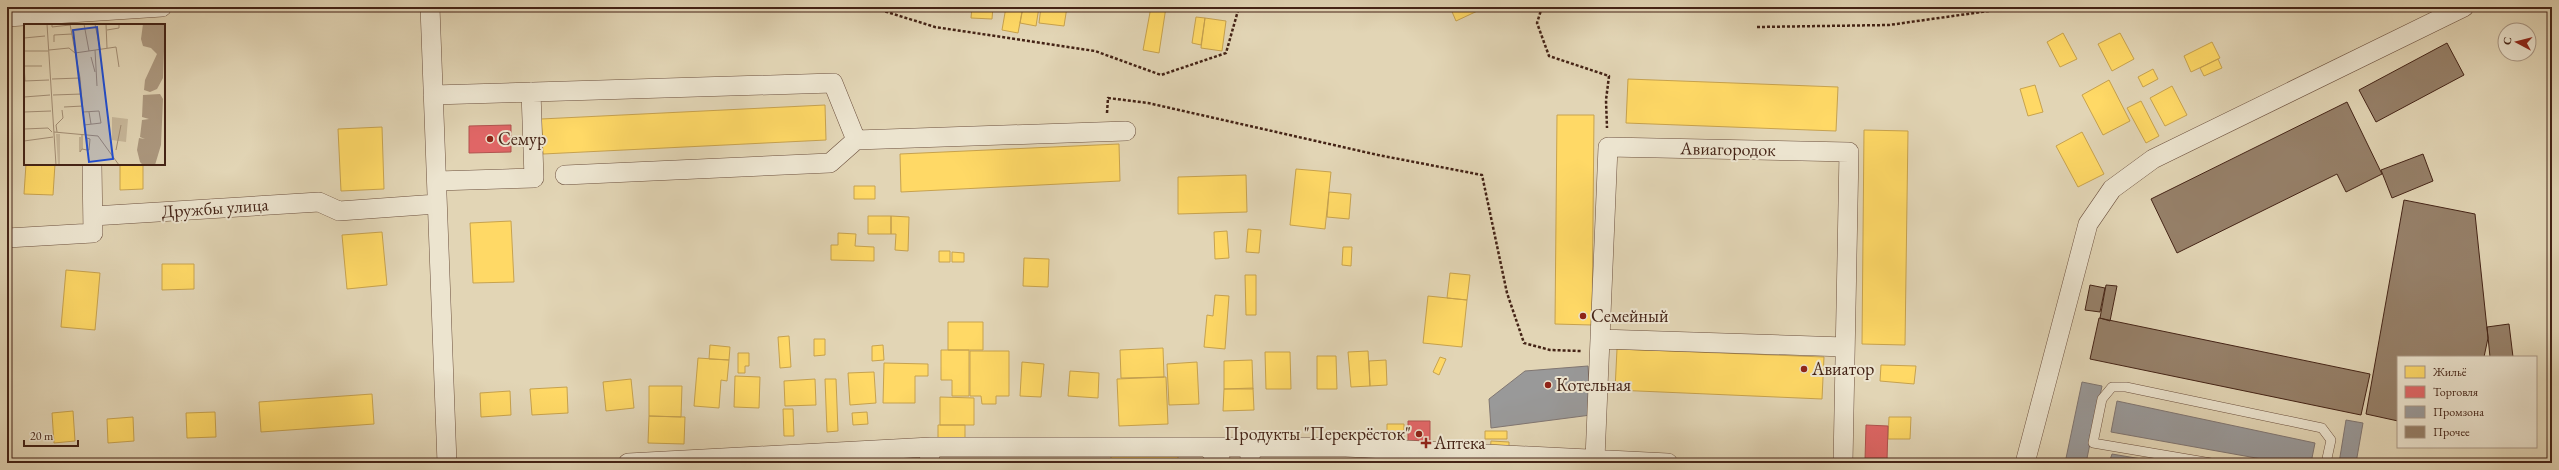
<svg xmlns="http://www.w3.org/2000/svg" width="2559" height="470" viewBox="0 0 2559 470" font-family="'EB Garamond',serif">
	<style>
		.homes { fill: #ffd966; stroke: #c7a24e }
		.shops { fill: #e06666; stroke: #b1524e }
		.industry { fill: #999; stroke: #807672 }
		.building { fill: #968069; stroke: #442316 }
		.lines { fill: none; stroke-linecap: round; stroke-linejoin: round }
		.service-casing { stroke: #6c503e; stroke-width: 10 }
		.minor-casing { stroke: #6c503e; stroke-width: 20 }
		.path { stroke: #442316; stroke-width: 2.5; stroke-dasharray: 3 2; stroke-linecap: butt }
		.service { stroke: #ece4cf; stroke-width: 9 }
		.minor { stroke: #ece4cf; stroke-width: 19 }
		.poi-dot { fill: #8f2418; stroke: #ece4cf; stroke-width: 1.5 }
		.labels { text-anchor: middle; stroke-width: 4; stroke-linejoin: round; paint-order: stroke }
		.poi-label { font-size: 18px; fill: #442316; stroke: #ece4cf; text-anchor: start }
		.street-label { font-size: 18px; fill: #442316; stroke: #ece4cf }
		.inset-road { fill: none; stroke: #a38e75; stroke-width: 1 }
		.view { fill: #1d4ed8; fill-opacity: 0.15; stroke: #1d4ed8; stroke-width: 2 }
		.inset-edge { fill: none; stroke: #442316; stroke-width: 2 }
	</style>
	<rect width="100%" height="100%" fill="#e2d5b5"/>
	<filter id="stains"><feTurbulence type="fractalNoise" baseFrequency=".005" numOctaves="4"/><feColorMatrix values="0 0 0 0 .2 0 0 0 0 .09 0 0 0 0 .02 0 0 0 .5 -.17"/></filter>
	<radialGradient id="worn" r=".72"><stop offset=".6" stop-color="#630" stop-opacity="0"/><stop offset="1" stop-color="#630" stop-opacity=".3"/></radialGradient>
	<path class="homes" d="M972 7H993L992 19 971 18Z
		M1006 7H1023L1018 33 1002 30Z
		M1023 7H1039L1036 26 1020 23Z
		M1041 7H1067L1064 26 1039 23Z
		M1151 7H1166L1159 53 1143 50Z
		M1450 7H1486L1456 21Z
		M1196 17 1205 18 1201 45 1192 43Z
		M1205 18 1226 21 1222 51 1201 48Z
		M2063 33 2077 59 2060 67 2047 42Z
		M2120 33 2134 59 2112 71 2098 44Z
		M2212 42 2220 58 2191 72 2184 56Z
		M2218 59 2222 68 2204 76 2200 68Z
		M2153 69 2158 79 2143 87 2138 77Z
		M1628 79 1838 87 1836 131 1626 123Z
		M2109 80 2130 121 2103 135 2082 95Z
		M2035 85 2043 112 2028 116 2020 89Z
		M2172 86 2187 115 2165 126 2150 98Z
		M2141 101 2159 136 2146 143 2127 108Z
		M825 105 826 140 543 154 541 119Z
		M1557 115H1594L1592 325 1555 324Z
		M382 127 384 189 341 191 338 129Z
		M1864 130 1908 131 1905 345 1862 344Z
		M2082 132 2104 174 2078 187 2056 146Z
		M1119 144 1120 181 901 192 900 154Z
		M26 164H55L53 195 24 194Z
		M120 164H143V189L120 190Z
		M1296 169 1331 172 1325 229 1290 225Z
		M1246 175 1247 212 1178 214V177Z
		M854 186H875V199H854Z
		M1329 192 1351 194 1349 219 1327 217Z
		M868 216H891V234H868Z
		M891 216 909 217 908 251 895 250 896 234H891Z
		M511 221 514 282 473 283 470 223Z
		M1248 229 1261 230 1259 253 1246 252Z
		M1227 231 1229 258 1215 259 1214 232Z
		M382 232 387 285 347 289 342 235Z
		M838 233 856 234 855 246 874 247V261L831 260V245H838Z
		M1343 247H1352L1351 266 1342 265Z
		M939 251H950V262H939Z
		M952 252 964 253V262H952Z
		M1024 258 1049 259 1048 287 1023 286Z
		M162 264H194V289L162 290Z
		M66 270 100 273 95 330 61 327Z
		M1450 273 1470 275 1467 300 1447 298Z
		M1245 275H1256V315H1246Z
		M1215 295 1229 296 1225 349 1204 347 1207 315 1213 316Z
		M1428 296 1467 300 1462 347 1423 343Z
		M948 322H983V350H948Z
		M789 336 791 367 780 368 778 337Z
		M814 339H825V355L814 356Z
		M710 345 730 347 729 360 709 359Z
		M883 345 884 360 872 361V346Z
		M1163 348 1164 377 1121 378 1120 350Z
		M1617 349 1824 357 1822 399 1615 390Z
		M941 350H969V396H952V380H941Z
		M970 351H1009V396H996V404H982L981 396H970Z
		M1368 351 1370 386 1351 387 1348 352Z
		M1265 352H1290L1291 389H1266Z
		M738 353H749V366H745V373H738Z
		M1317 356H1336L1337 389H1317Z
		M1440 357 1446 359 1439 375 1433 372Z
		M698 358 729 360 727 381 721 380 719 408 694 406Z
		M1252 360 1253 389H1224V361Z
		M1386 360 1387 385 1370 386 1369 361Z
		M1022 362 1044 364 1041 397 1020 396Z
		M1197 362 1199 404 1169 405 1167 364Z
		M884 363 928 364V376H915V403H883Z
		M1881 365 1916 366 1914 384 1880 381Z
		M1070 371 1099 373 1098 398 1068 396Z
		M874 372 876 403 850 405 848 373Z
		M735 376 760 377 759 408 734 407Z
		M1166 377 1168 424 1119 426 1117 379Z
		M631 379 634 408 606 411 603 382Z
		M815 379 816 405 785 406 784 381Z
		M825 379H836L838 431 827 432Z
		M649 386H682L681 417 649 416Z
		M567 387 568 413 532 415 530 389Z
		M1253 388 1254 410 1223 411 1224 389Z
		M510 391 511 415 481 417 480 393Z
		M372 394 374 424 261 432 259 402Z
		M940 397 974 398V425H940Z
		M783 409H793L794 436H784Z
		M73 411 75 441 54 443 52 413Z
		M215 412 216 437 187 438 186 413Z
		M867 412 868 424 853 425 852 413Z
		M649 416 685 417 684 444 648 443Z
		M133 417 134 441 108 443 107 419Z
		M1889 417H1911L1910 439H1888Z
		M1387 424H1404V445H1387Z
		M938 425H965V444H938Z
		M1485 431H1507V439H1485Z
		M1491 441 1509 442V452H1490Z
		M1111 456H1178V463H1111Z"/>
	<path class="shops" d="M511 125V152L469 153V126Z
		M1408 421H1430V447H1408Z
		M1866 425 1888 426 1887 461 1865 460Z"/>
	<path class="industry" d="M1588 366 1591 415 1491 428 1489 399 1525 371Z
		M2082 382 2102 386 2086 463H2065Z
		M2117 401 2315 443 2311 463H2284L2111 432Z
		M2346 420 2363 423 2356 463H2339Z
		M2112 454 2165 463H2109Z"/>
	<path class="building" d="M2447 43 2464 75 2376 122 2359 90Z
		M2347 102 2382 174 2346 192 2337 174 2177 253 2151 199Z
		M2423 154 2433 181 2392 198 2381 170Z
		M2404 200 2475 214 2488 338 2484 357H2398V421L2366 414Z
		M2090 285 2105 288 2100 312 2085 310Z
		M2106 285 2117 286 2110 321 2100 318Z
		M2099 318 2370 374 2361 415 2090 359Z
		M2509 324 2513 357H2490L2487 327Z"/>
	<g class="lines">
		<g class="service-casing">
			<path id="service" d="M2211 463 2093 443 2102 399 2112 387H2126L2322 428 2331 440 2326 463"/>
		</g>
		<g class="minor-casing">
			<path id="minor" d="M430 7 447 463
				M7 17 162 7
				M433 95 833 83 856 140 1126 131
				M565 175 830 163 856 140
				M437 181 534 178 531 92
				M93 216 319 202 339 211 437 204
				M7 238 93 233 92 164
				M1600 339 1845 347
				M1207 447 1222 463
				M1595 459 1608 147 1849 152 1843 463
				M628 463 931 447H1346L1668 463
				M929 463 931 447
				M1249 463 1252 447
				M2025 463 2088 224 2112 189 2153 159 2464 7"/>
		</g>
		<path class="path" d="M871 7 935 27 1095 51 1161 75 1226 53 1239 7
			M1542 7 1537 23 1549 56 1609 76 1606 100 1607 128
			M1757 27 1889 25 2017 7
			M1107 113 1108 98 1148 103 1378 155 1482 175 1507 293 1524 343 1550 350 1581 351"/>
		<use href="#service" class="service"/>
		<use href="#minor" class="minor"/>
	</g>
	<g class="poi-dot">
		<circle cx="490" cy="139" r="4"/>
		<circle cx="1583" cy="316" r="4"/>
		<circle cx="1804" cy="369" r="4"/>
		<circle cx="1548" cy="385" r="4"/>
		<circle cx="1419" cy="434" r="4"/>
		<path d="M1424 437h4v4h4v4h-4v4h-4v-4h-4v-4h4z"/>
	</g>
	<g class="labels">
		<g class="poi-label">
			<text x="498" y="145">Семур</text>
			<text x="1591" y="322">Семейный</text>
			<text x="1812" y="375">Авиатор</text>
			<text x="1556" y="391">Котельная</text>
			<text x="1411" y="440" text-anchor="end">Продукты "Перекрёсток"</text>
			<text x="1434" y="449">Аптека</text>
		</g>
		<g class="street-label">
			<text transform="translate(1728 149) rotate(1)" y="6">Авиагородок</text>
			<text transform="translate(215 208) rotate(-4)" y="6">Дружбы улица</text>
		</g>
	</g>
	<g transform="translate(24 24)">
		<rect width="141" height="141" fill="#e2d5b5"/>
		<path d="M88 93 104 95 102 118 88 116ZM32 110H36V141H34Z" fill="#c7b79a"/>
		<path d="M119 0H141L139 54 133 65 126 68 120 66 121 56 133 30 127 24 119 22 117 15ZM136 70 139 75 137 121 131 141H119L116 138 113 126 115 114 121 115 116 113 118 96 125 95 118 93 119 71Z" fill="#ac987f"/>
		<path class="inset-road" d="M23 0 32 141M28 0V3L46 1M46 0 56 54 61 110M60 0 65 27M71 0 76 25M82 0 83 24M83 6 95 4V0M0 14 21 12M30 18V11L48 10M25 26 45 24 51 29 92 23 95 43M71 26 73 62M0 27H24M67 33 71 48M0 41 1 57M0 42H18M28 55 56 54M0 57 25 56M29 71 58 70M0 73 26 71M40 83 59 82M0 88 27 87M59 88 75 87 77 99 60 101M65 88 67 100M0 105 24 104 28 108M30 108 74 112 95 141M33 108 32 101 39 94 38 86M58 110V125L63 126M56 113V128L58 125M63 114 66 115 65 126H63ZM0 117 29 113M92 126 97 101"/>
		<path class="view" d="M73 3 89 135 65 138 49 6Z"/>
		<rect width="141" height="141" class="inset-edge"/>
	</g>
	<rect width="2559" height="470" fill="none" stroke="#e2d5b5" stroke-width="24"/>
	<rect x="8" y="8" width="2543" height="454" fill="none" stroke="#442316" stroke-width="2"/>
	<rect x="12" y="12" width="2535" height="446" fill="none" stroke="#442316"/>
	<rect x="2397" y="356" width="140" height="92" fill="#ece4cf" stroke="#a99785"/>
	<rect x="2405" y="366" width="20" height="12" fill="#ffd966" stroke="#a99785"/>
	<text x="2433" y="376" font-size="12" fill="#442316">Жильё</text>
	<rect x="2405" y="386" width="20" height="12" fill="#e06666" stroke="#a99785"/>
	<text x="2433" y="396" font-size="12" fill="#442316">Торговля</text>
	<rect x="2405" y="406" width="20" height="12" fill="#999999" stroke="#a99785"/>
	<text x="2433" y="416" font-size="12" fill="#442316">Промзона</text>
	<rect x="2405" y="426" width="20" height="12" fill="#968069" stroke="#a99785"/>
	<text x="2433" y="436" font-size="12" fill="#442316">Прочее</text>
	<g transform="translate(2517 42) rotate(277)"><circle r="19" fill="#ece4cf" stroke="#a99785"/>
	<path d="M0-3L7 15L0 10L-7 15Z" fill="#8f2418"/>
	<text y="-6" font-size="11" font-weight="bold" text-anchor="middle" fill="#442316">С</text>
	</g>
	<path d="M24 440v6h54v-6" fill="none" stroke="#442316" stroke-width="2"/>
	<text x="30" y="440" font-size="12" fill="#442316" stroke="#ece4cf" stroke-width="3" paint-order="stroke">20 m</text>
	<rect width="100%" height="100%" filter="url(#stains)"/>
	<rect width="100%" height="100%" fill="url(#worn)"/>
</svg>
